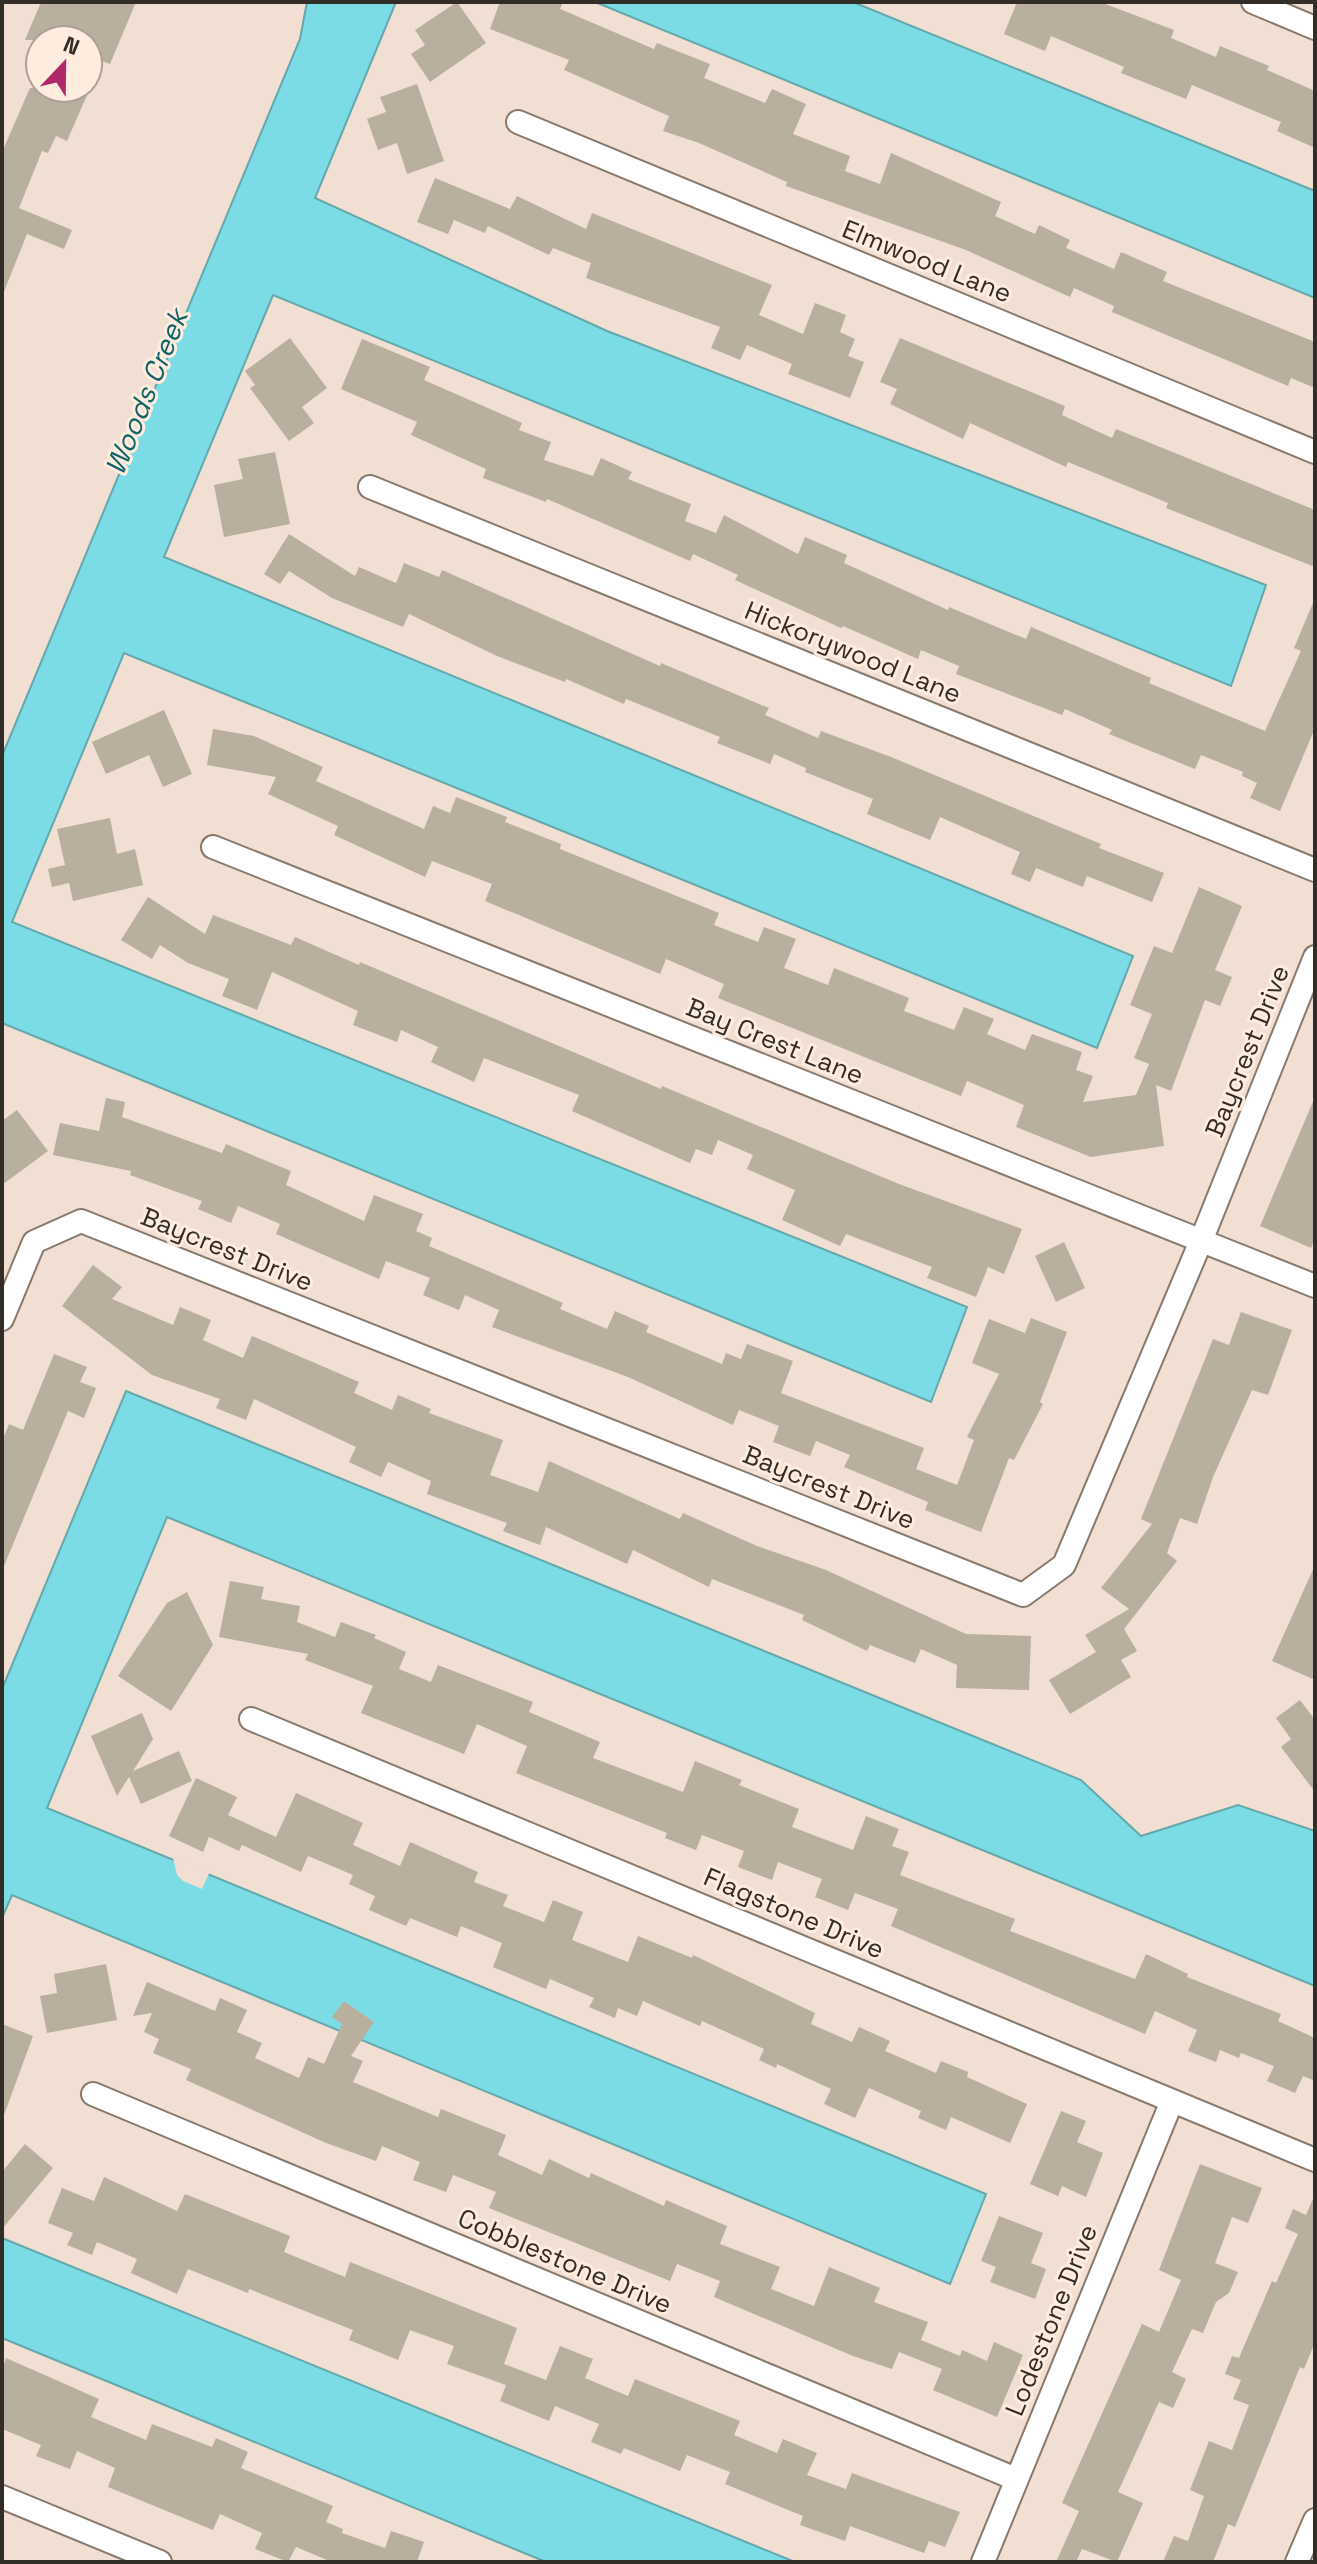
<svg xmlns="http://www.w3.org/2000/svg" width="1317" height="2564" viewBox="0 0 1317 2564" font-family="'Space Grotesk',sans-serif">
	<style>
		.water { fill: #7bdce5; stroke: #65a8ac; stroke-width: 2 }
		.pier { fill: #f0dfd2 }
		.building { fill: #b9af9e }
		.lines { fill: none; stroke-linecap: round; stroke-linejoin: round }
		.minor-casing { stroke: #88796d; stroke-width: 26 }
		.minor { stroke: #fff; stroke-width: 22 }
		.labels { text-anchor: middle; stroke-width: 6; stroke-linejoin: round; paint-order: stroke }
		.street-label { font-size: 26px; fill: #332d28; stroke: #feecdf }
		.water-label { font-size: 28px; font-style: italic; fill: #106369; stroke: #feecdf }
	</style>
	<rect width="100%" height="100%" fill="#f0dfd2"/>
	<path class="water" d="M307 2H396L315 198 607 331 1266 585 1231 686 273 295 164 557 1133 956 1097 1048 124 653 12 922 967 1307 931 1402 2 1023V756L300 39Z
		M595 2H853L1315 191V298Z
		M126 1391 1081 1780 1141 1836 1238 1805 1315 1831V1986L167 1517 47 1808 986 2194 950 2284 12 1895 2 1918V1689Z
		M2 2238 795 2562H546L2 2338Z"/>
	<path class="pier" d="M176 1857 210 1871 202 1889 183 1881 177 1875 173 1858Z"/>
	<path class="building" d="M41 2H136L110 64 88 56V40H25Z
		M457 2 486 43 430 82 411 54 425 45 415 30Z
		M500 2H563L560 9 654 49 657 43 710 64 704 78 765 103 772 89 806 104 793 134 850 156 845 171 880 184 891 153 1001 202 995 216 1035 234 1039 225 1070 240 1066 248 1114 269 1121 252 1167 272 1163 281 1315 342V388L1291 378 1288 386 1112 312 1114 306 1074 288 1070 297 966 250 786 186 787 182 699 143 663 131 669 116 564 70 569 60 490 29Z
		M1017 2H1100L1174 30 1171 38 1216 57 1220 46 1269 66 1267 70 1315 91V148L1277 131 1281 122 1192 85 1186 99 1121 73 1124 67 1051 36 1045 51 1004 34Z
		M417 84 444 161 407 174 397 143 378 150 367 119 386 112 380 97Z
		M30 88H77L88 93 67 141 56 136 48 153 42 151 19 208 72 230 64 249 27 234 3 294 2 152Z
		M435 178 510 209 517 196 586 229 592 213 772 285 759 315 803 334 815 303 846 315 840 332 855 339 848 356 864 362 850 398 788 374 792 364 747 345 740 360 711 348 720 327 586 278 591 263 553 248 549 255 488 226 485 233 454 220 448 234 417 222Z
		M290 338 327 388 302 407 314 423 289 441 250 388 255 385 245 371Z
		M900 338 1065 406 1062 415 1112 438 1116 429 1315 510V567L1166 508 1168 503 1068 462 1066 467 970 423 963 439 890 404 897 389 880 382Z
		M362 339 430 367 424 380 522 423 519 430 551 442 544 460 593 476 601 458 632 472 628 479 691 504 685 521 716 533 724 515 798 554 805 537 847 555 844 563 948 610 949 607 1026 639 1031 627 1151 678 1149 683 1265 731 1301 651 1294 648 1315 598V728L1280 811 1250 798 1257 783 1242 776 1243 772 1201 755 1195 769 1109 734 1112 730 1065 709 1062 715 956 674 959 666 921 650 918 659 843 626 841 628 735 580 738 575 693 554 690 561 547 499 546 502 483 478 486 469 411 435 417 422 341 389Z
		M275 452 290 524 224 537 214 485 243 479 238 459Z
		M289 534 355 576 359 567 396 583 404 563 439 577 442 570 660 666 661 663 769 708 765 715 818 738 821 731 891 757 1101 844 1099 848 1164 873 1152 902 1087 876 1083 887 1036 868 1030 882 1011 874 1020 852 940 817 930 840 867 814 873 799 805 772 806 768 774 754 770 764 717 743 720 737 626 699 624 704 566 679 565 682 497 656 409 614 403 627 332 598 289 571 280 584 264 574Z
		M164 710 192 774 163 787 149 755 106 774 92 742Z
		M213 729 254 736 323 767 316 781 424 829 433 806 450 813 456 797 507 817 505 822 561 844 560 849 719 913 714 925 758 942 764 927 796 939 784 968 828 985 834 968 909 998 904 1011 954 1030 964 1007 994 1019 987 1034 1025 1050 1032 1034 1082 1052 1076 1070 1093 1076 1083 1102 1136 1095 1149 1064 1134 1058 1152 1014 1130 1005 1154 946 1172 953 1199 887 1242 906 1215 970 1232 977 1220 1006 1205 1000 1171 1091 1156 1085 1164 1146 1091 1157 1016 1127 1024 1105 967 1081 961 1096 718 998 724 984 666 959 660 974 485 901 492 884 432 861 425 877 334 835 338 826 268 794 276 777 207 765Z
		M110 818 117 854 135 849 143 885 73 901 69 883 52 887 48 869 65 865 57 829Z
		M148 897 205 934 213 915 291 945 295 937 359 965 360 962 661 1089 662 1086 899 1184 1022 1229 1004 1274 988 1267 976 1297 927 1278 932 1267 846 1234 840 1246 782 1220 795 1190 747 1169 753 1155 718 1140 712 1155 696 1149 690 1163 572 1111 579 1095 484 1058 474 1082 431 1062 438 1047 401 1030 397 1042 353 1025 358 1011 272 972 257 1010 222 996 229 979 188 963 160 945 152 959 121 940Z
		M1315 1097V1238L1311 1248 1260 1226Z
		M106 1098 125 1102 122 1117 222 1153 226 1144 291 1171 286 1185 364 1221 374 1195 423 1214 416 1231 432 1238 429 1246 563 1303 560 1309 607 1329 615 1311 649 1326 646 1332 722 1364 726 1353 741 1359 747 1344 793 1361 781 1393 924 1448 916 1469 957 1485 974 1440 967 1437 999 1374 972 1363 989 1319 1025 1333 1031 1318 1067 1332 1040 1402 1043 1404 1014 1460 1009 1458 981 1532 925 1510 928 1502 844 1467 850 1455 816 1441 810 1456 773 1442 779 1426 739 1410 733 1425 628 1377 492 1327 499 1310 465 1295 459 1310 423 1295 430 1278 386 1261 379 1279 276 1234 280 1224 238 1206 231 1223 198 1209 202 1201 130 1175 131 1171 53 1155 60 1123 99 1131Z
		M17 1110 48 1151 2 1185V1121Z
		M1064 1242 1085 1288 1056 1302 1035 1256Z
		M93 1265 122 1287 112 1299 173 1325 180 1307 211 1320 203 1340 243 1358 252 1336 359 1382 354 1393 392 1410 398 1395 431 1409 429 1413 503 1440 490 1475 538 1492 549 1461 680 1519 683 1513 757 1546 826 1570 966 1634 1031 1636 1029 1690 956 1688 957 1665 921 1649 915 1663 870 1645 867 1651 802 1620 804 1615 712 1579 709 1587 633 1550 627 1564 546 1527 540 1545 503 1531 507 1523 427 1494 431 1481 388 1462 381 1477 349 1462 356 1447 254 1399 246 1420 216 1408 220 1399 152 1375 62 1306Z
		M1241 1312 1292 1330 1268 1395 1252 1390 1213 1477 1197 1524 1180 1518 1167 1553 1177 1561 1124 1629 1137 1651 1121 1660 1131 1677 1070 1714 1049 1680 1096 1652 1085 1635 1129 1609 1101 1588 1152 1524 1141 1519 1213 1339 1229 1345Z
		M54 1354 87 1367 80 1382 96 1388 84 1418 68 1411 2 1571V1442L9 1424 23 1430Z
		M1315 1565V1680L1272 1661Z
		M230 1581 264 1587 261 1599 300 1606 297 1622 335 1637 341 1622 376 1635 374 1638 406 1652 399 1669 431 1682 438 1665 533 1702 529 1712 600 1742 593 1758 683 1792 695 1761 742 1780 739 1785 799 1809 792 1827 853 1850 866 1816 899 1829 892 1846 909 1852 900 1875 1015 1919 1010 1931 1135 1979 1146 1954 1188 1974 1187 1977 1281 2014 1278 2021 1315 2038V2081L1303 2076 1295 2093 1267 2081 1274 2066 1241 2053 1239 2058 1220 2050 1216 2062 1188 2051 1197 2030 1155 2011 1145 2034 891 1926 898 1909 855 1893 848 1910 815 1897 822 1879 778 1862 772 1880 738 1867 744 1851 702 1835 696 1850 665 1838 667 1833 516 1773 527 1746 477 1724 464 1754 361 1713 373 1686 305 1660 308 1654 219 1637Z
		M187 1592 213 1645 171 1711 118 1676 167 1603Z
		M1300 1700 1315 1720V1792L1281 1747 1291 1739 1276 1718Z
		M142 1713 153 1739 133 1771 179 1751 192 1781 141 1804 129 1777 117 1796 91 1736Z
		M196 1778 237 1797 228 1815 276 1837 296 1793 363 1823 353 1845 400 1866 410 1842 478 1872 474 1882 508 1895 503 1906 544 1922 553 1900 583 1912 572 1940 628 1962 638 1936 692 1958 693 1955 815 2013 811 2024 852 2042 859 2027 890 2041 885 2051 936 2073 941 2061 968 2072 967 2077 1027 2104 1010 2143 951 2117 946 2130 918 2118 921 2111 869 2088 855 2118 824 2104 831 2089 777 2064 776 2068 759 2060 764 2049 702 2021 700 2026 643 2001 637 2016 618 2008 615 2018 589 2007 594 1998 550 1979 546 1989 493 1967 502 1943 461 1926 457 1937 410 1918 406 1926 369 1910 375 1896 349 1884 353 1875 308 1856 301 1872 242 1845 239 1851 209 1837 203 1852 169 1836Z
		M106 1964 117 2020 47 2033 40 1996 57 1993 54 1974Z
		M147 1982 215 2011 220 1998 247 2010 237 2032 262 2043 255 2058 299 2078 308 2057 324 2064 342 2024 332 2017 344 2001 374 2022 351 2056 363 2061 353 2082 438 2117 441 2109 506 2135 498 2155 542 2175 549 2159 589 2178 591 2173 664 2206 666 2200 727 2226 720 2244 780 2267 771 2289 814 2306 829 2267 880 2288 874 2302 928 2322 921 2340 960 2356 962 2350 987 2361 994 2342 1023 2355 997 2417 933 2390 942 2369 899 2352 892 2369 853 2356 714 2297 720 2281 677 2264 670 2281 489 2208 496 2192 453 2175 446 2192 413 2180 420 2162 382 2146 376 2161 326 2143 186 2080 191 2069 153 2053 159 2039 144 2032 152 2013 133 2016Z
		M2 2024 33 2036 4 2115 2 2114Z
		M1061 2111 1086 2121 1077 2142 1103 2153 1086 2197 1062 2186 1058 2196 1030 2184Z
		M25 2144 53 2168 2 2229V2172Z
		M1200 2164 1262 2188 1248 2223 1232 2217 1215 2263 1238 2272 1229 2293 1216 2302 1203 2333 1192 2329 1172 2372 1186 2379 1173 2408 1159 2402 1118 2492 1143 2503 1117 2562 1082 2549 1076 2562H1056L1079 2511 1062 2503 1142 2324 1159 2332 1181 2280 1159 2270Z
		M104 2177 177 2211 185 2194 290 2236 284 2252 345 2277 350 2262 517 2328 504 2364 546 2380 560 2346 593 2359 585 2378 628 2396 635 2379 740 2421 734 2435 777 2453 783 2439 817 2453 807 2475 846 2489 852 2473 960 2512 945 2547 929 2541 924 2553 850 2526 845 2541 800 2525 803 2516 725 2484 730 2472 687 2455 680 2471 624 2448 621 2454 591 2442 599 2424 555 2406 549 2421 500 2401 506 2385 447 2364 454 2346 410 2330 398 2360 349 2340 353 2330 249 2289 248 2293 188 2269 177 2294 131 2273 137 2259 97 2242 92 2255 67 2245 73 2233 48 2223 62 2188 94 2201Z
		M1315 2194V2342L1304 2369 1300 2367 1235 2527 1228 2524 1213 2562H1163L1174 2536 1188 2541 1204 2496 1190 2490 1209 2441 1232 2450 1249 2405 1233 2399 1241 2380 1225 2374 1232 2356 1239 2358 1272 2281 1276 2283 1298 2234 1285 2228 1293 2209 1306 2215Z
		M999 2216 1043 2233 1031 2263 1046 2269 1035 2299 990 2282 996 2267 981 2261Z
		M6 2358 99 2399 91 2417 146 2440 152 2424 212 2447 216 2438 248 2452 241 2468 333 2506 326 2522 343 2529 342 2533 385 2548 391 2531 424 2542 417 2562H332L296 2547 288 2562 255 2549 262 2533 220 2514 213 2530 108 2487 115 2468 77 2451 70 2469 36 2456 41 2445 2 2429V2370Z"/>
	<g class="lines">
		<g class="minor-casing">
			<path id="minor" d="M1253 2 1315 28
				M518 122 1315 452
				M370 487 1315 870
				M213 847 1315 1286
				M2 1319 34 1242 81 1221 1023 1595 1064 1565 1201 1241 1315 957
				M251 1719 1315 2160
				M93 2094 1016 2479
				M2 2497 160 2562
				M983 2562 1172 2101
				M1297 2562 1315 2520"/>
		</g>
		<use href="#minor" class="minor"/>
	</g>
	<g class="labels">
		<g class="street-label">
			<text transform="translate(927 261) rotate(22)" y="9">Elmwood Lane</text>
			<text transform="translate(853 652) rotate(22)" y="9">Hickorywood Lane</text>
			<text transform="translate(775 1041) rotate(22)" y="9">Bay Crest Lane</text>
			<text transform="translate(1247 1051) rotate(-68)" y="9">Baycrest Drive</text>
			<text transform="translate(227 1249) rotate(22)" y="9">Baycrest Drive</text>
			<text transform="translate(829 1487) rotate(22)" y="9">Baycrest Drive</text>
			<text transform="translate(794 1913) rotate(23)" y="9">Flagstone Drive</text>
			<text transform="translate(565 2261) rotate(23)" y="9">Cobblestone Drive</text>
			<text transform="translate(1051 2320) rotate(-68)" y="9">Lodestone Drive</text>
		</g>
		<g class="water-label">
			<text transform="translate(146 392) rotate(-68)" y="10">Woods Creek</text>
		</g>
	</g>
	<rect width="1317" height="2564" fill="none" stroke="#332d28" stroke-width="8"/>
	<g transform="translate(64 64) rotate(22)"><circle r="38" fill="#feecdf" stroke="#ada096" stroke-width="2"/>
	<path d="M0-6L14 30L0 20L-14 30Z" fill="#b1296a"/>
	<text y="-12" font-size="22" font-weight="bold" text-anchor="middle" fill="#332d28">N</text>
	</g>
</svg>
